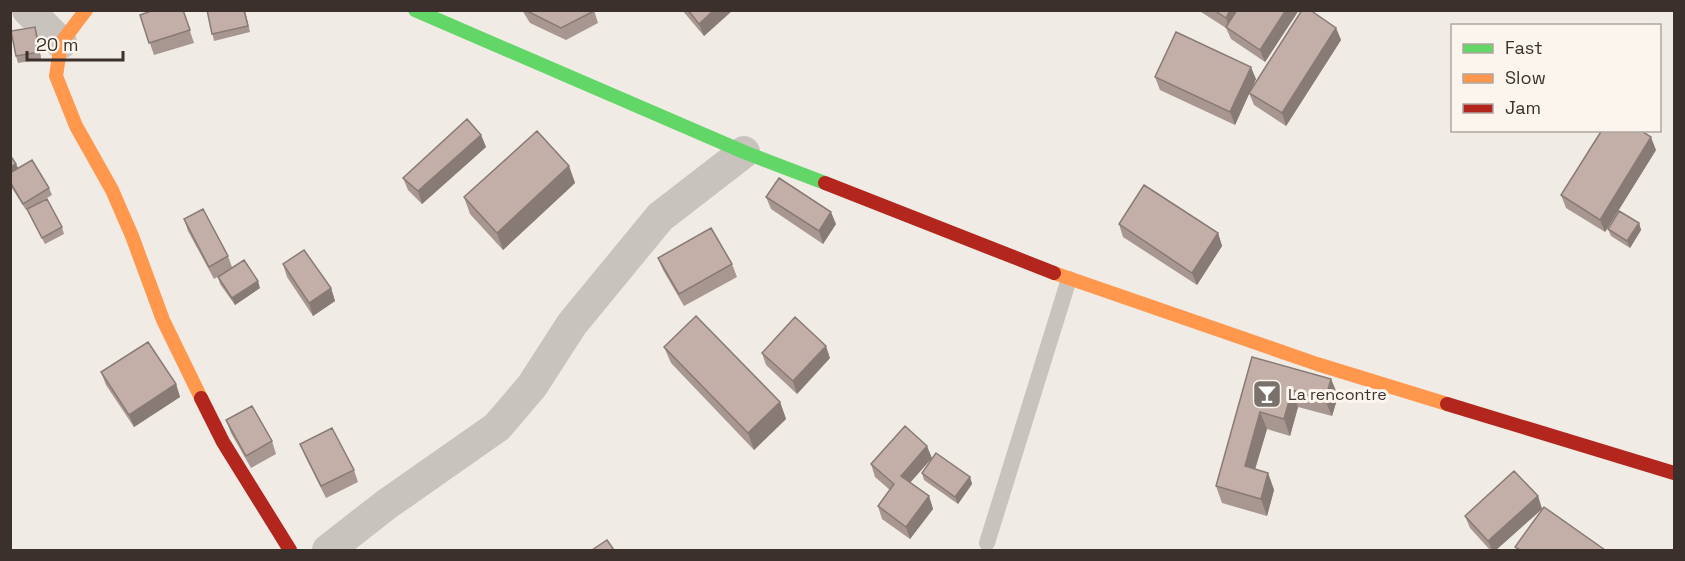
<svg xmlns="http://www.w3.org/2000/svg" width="1685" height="561" viewBox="0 0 1685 561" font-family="'Space Grotesk',sans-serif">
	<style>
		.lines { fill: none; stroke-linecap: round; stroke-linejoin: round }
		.lane { stroke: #c9c3be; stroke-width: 16 }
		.street { stroke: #c9c3be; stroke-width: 32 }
		.fast { stroke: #63d668; stroke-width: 14 }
		.slow { stroke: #ff974d; stroke-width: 14 }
		.jam { stroke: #b3261e; stroke-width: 14 }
		.wall { fill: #a89690 }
		.shaded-wall { fill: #887a75 }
		.building { fill: #c3afa7; stroke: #887a75; stroke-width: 1.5 }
		.labels { text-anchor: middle; stroke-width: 6; stroke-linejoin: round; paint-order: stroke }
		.poi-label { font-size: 16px; fill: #3b302b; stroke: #fbf5ee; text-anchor: start }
	</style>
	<rect width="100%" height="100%" fill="#f0ebe5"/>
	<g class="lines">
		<path class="lane" d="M987 543 1069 279"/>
		<path class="street" d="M28 10 61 43
			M328 550 387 504 497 427 532 386 572 324 660 217 744 152"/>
		<path class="fast" d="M415 10 744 152 825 183"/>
		<path class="slow" d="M86 10 61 43 56 76 76 126 112 190 132 236 163 320 201 398
			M1054 273 1317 364 1447 404"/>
		<path class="jam" d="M825 183 1054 273
			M201 398 223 442 290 550
			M1447 404 1674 473"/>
	</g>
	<path class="wall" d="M183 10 194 43 154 55 140 15Z
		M207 10H245L250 32 214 41Z
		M522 10H594L598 23 566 40 530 23Z
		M682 10H733L704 36Z
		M1198 10H1299L1265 62 1231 39 1226 28Z
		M35 27 37 34 41 59 18 63 16 56Z
		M1336 28 1341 40 1286 126 1254 105 1249 93 1235 125 1160 90 1155 77 1256 79 1250 91Z
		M481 135 486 147 422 204 408 190 403 178Z
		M1656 150 1605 232 1566 208 1561 195Z
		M10 155 18 168 49 188 52 195 35 205 62 227 64 234 45 244 27 209 26 210 10 185Z
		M569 166 575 183 503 250 470 214 464 197Z
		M766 197 836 224 823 244 771 209Z
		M184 219 228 256 232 267 260 288 235 305 220 284 218 277 219 276 214 279 188 231Z
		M1639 223 1641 230 1630 248 1611 236 1608 229Z
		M1119 224 1218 233 1222 246 1197 285 1123 237Z
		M658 258 732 264 737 277 684 306 663 270Z
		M283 264 331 288 335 301 313 316 287 277Z
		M664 347 780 402 786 419 754 450 671 363Z
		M762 353 830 358 797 394 766 365Z
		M1252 357 1331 379 1338 396 1332 416 1298 407 1290 436 1267 429 1255 469 1268 473 1274 490 1267 516 1222 503 1216 486Z
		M101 372 176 384 180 397 134 427 106 385Z
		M226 420 272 441 276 454 251 468 231 433Z
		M300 444 354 470 358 482 326 498 305 456Z
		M932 458 910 483 929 496 933 509 910 539 882 519 878 506 890 490 875 477 871 464Z
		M922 473 970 477 972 484 958 504 924 480Z
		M1538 496 1542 509 1496 550H1490L1470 528 1465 516Z"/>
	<path class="shaded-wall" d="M714 10H733L704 36 699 24Z
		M1230 10H1242L1230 30 1226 18Z
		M1286 10H1299L1265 62 1260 50Z
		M35 27 37 34 41 59 39 52Z
		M1336 28 1341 40 1286 126 1282 113Z
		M1251 67 1256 79 1235 125 1230 112Z
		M481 135 486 147 422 204 418 191Z
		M1651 137 1656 150 1605 232 1600 220Z
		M16 164 19 170 10 175V167Z
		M569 166 575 183 503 250 497 233Z
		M831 212 836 224 823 244 819 231Z
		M1639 223 1641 230 1630 248 1627 241Z
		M1218 233 1222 246 1197 285 1192 273Z
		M258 281 260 288 235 305 232 298Z
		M331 288 335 301 313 316 309 303Z
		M826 346 830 358 797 394 793 381Z
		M1331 379 1338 396 1332 416 1325 400Z
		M176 384 180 397 134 427 129 415Z
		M1292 390 1298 407 1290 436 1284 419Z
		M780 402 786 419 754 450 748 433Z
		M1260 412 1267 429 1251 483 1245 466Z
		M927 446 932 458 905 488 901 476Z
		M1268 473 1274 490 1267 516 1261 499Z
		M970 477 972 484 958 504 955 497Z
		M929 496 933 509 910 539 906 527Z
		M1538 496 1542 509 1496 550H1492L1488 541Z"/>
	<path class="building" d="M154 10H183L190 30 149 43 140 15Z
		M207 10H244L248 26 212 34Z
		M525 10H594V11L561 28Z
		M688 10H714L699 24Z
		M1214 10H1230L1226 18Z
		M1237 10H1286L1260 50 1226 27Z
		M1302 10H1310L1336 28 1282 113 1249 93Z
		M35 27 39 52 16 56 11 31Z
		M1176 32 1251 67 1230 112 1155 77Z
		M467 119 481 135 418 191 403 178Z
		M1602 130H1640L1651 137 1600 220 1561 195Z
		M537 131 569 166 497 233 464 197Z
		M10 155 16 164 10 167Z
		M32 160 49 188 23 204 10 182V173Z
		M779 178 831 212 819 231 766 197Z
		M1144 185 1218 233 1192 273 1119 224Z
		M47 199 62 227 42 238 27 209Z
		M203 209 228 256 209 267 184 219Z
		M1619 211 1639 223 1627 241 1608 229Z
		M711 228 732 264 679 294 658 258Z
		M304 250 331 288 309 303 283 264Z
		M244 260 258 281 232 298 218 277Z
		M696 316 780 402 748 433 664 347Z
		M795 317 826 346 793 381 762 353Z
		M148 342 176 384 129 415 101 372Z
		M1252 357 1331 379 1325 400 1292 390 1284 419 1260 412 1245 466 1268 473 1261 499 1216 486Z
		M252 406 272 441 246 456 226 420Z
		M905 426 927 446 901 476 929 496 906 527 878 506 894 484 871 464Z
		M332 428 354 470 321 486 300 444Z
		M936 453 970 477 955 497 922 473Z
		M1514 471 1538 496 1488 541 1465 516Z
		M1544 507 1605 550H1520L1515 547Z
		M607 540 614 550H592Z"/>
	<defs>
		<g id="bar-square" transform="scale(1.5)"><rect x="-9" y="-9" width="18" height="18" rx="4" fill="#7a716c" stroke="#fbf5ee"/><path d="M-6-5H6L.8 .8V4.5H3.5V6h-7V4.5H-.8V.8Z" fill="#fff"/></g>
	</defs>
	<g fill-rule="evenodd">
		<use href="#bar-square" x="1267" y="394"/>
	</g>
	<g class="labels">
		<g class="poi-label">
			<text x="1288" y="400">La rencontre</text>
		</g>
	</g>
	<rect width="1685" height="561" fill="none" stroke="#3b302b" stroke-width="24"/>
	<rect x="1451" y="24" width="210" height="108" fill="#fbf5ee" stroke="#aea6a0" stroke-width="1.5"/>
	<rect x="1463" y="44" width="30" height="9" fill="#63d668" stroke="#aea6a0" stroke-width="1.5"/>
	<text x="1505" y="54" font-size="18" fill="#3b302b">Fast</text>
	<rect x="1463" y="74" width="30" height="9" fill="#ff974d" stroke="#aea6a0" stroke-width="1.5"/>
	<text x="1505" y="84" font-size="18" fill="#3b302b">Slow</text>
	<rect x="1463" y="104" width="30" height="9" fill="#b3261e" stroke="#aea6a0" stroke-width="1.5"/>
	<text x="1505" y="114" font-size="18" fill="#3b302b">Jam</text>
	<path d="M27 51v9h96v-9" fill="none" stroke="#3b302b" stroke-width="3"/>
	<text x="36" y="51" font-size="18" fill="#3b302b" stroke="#fbf5ee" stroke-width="4.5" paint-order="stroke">20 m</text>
</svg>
